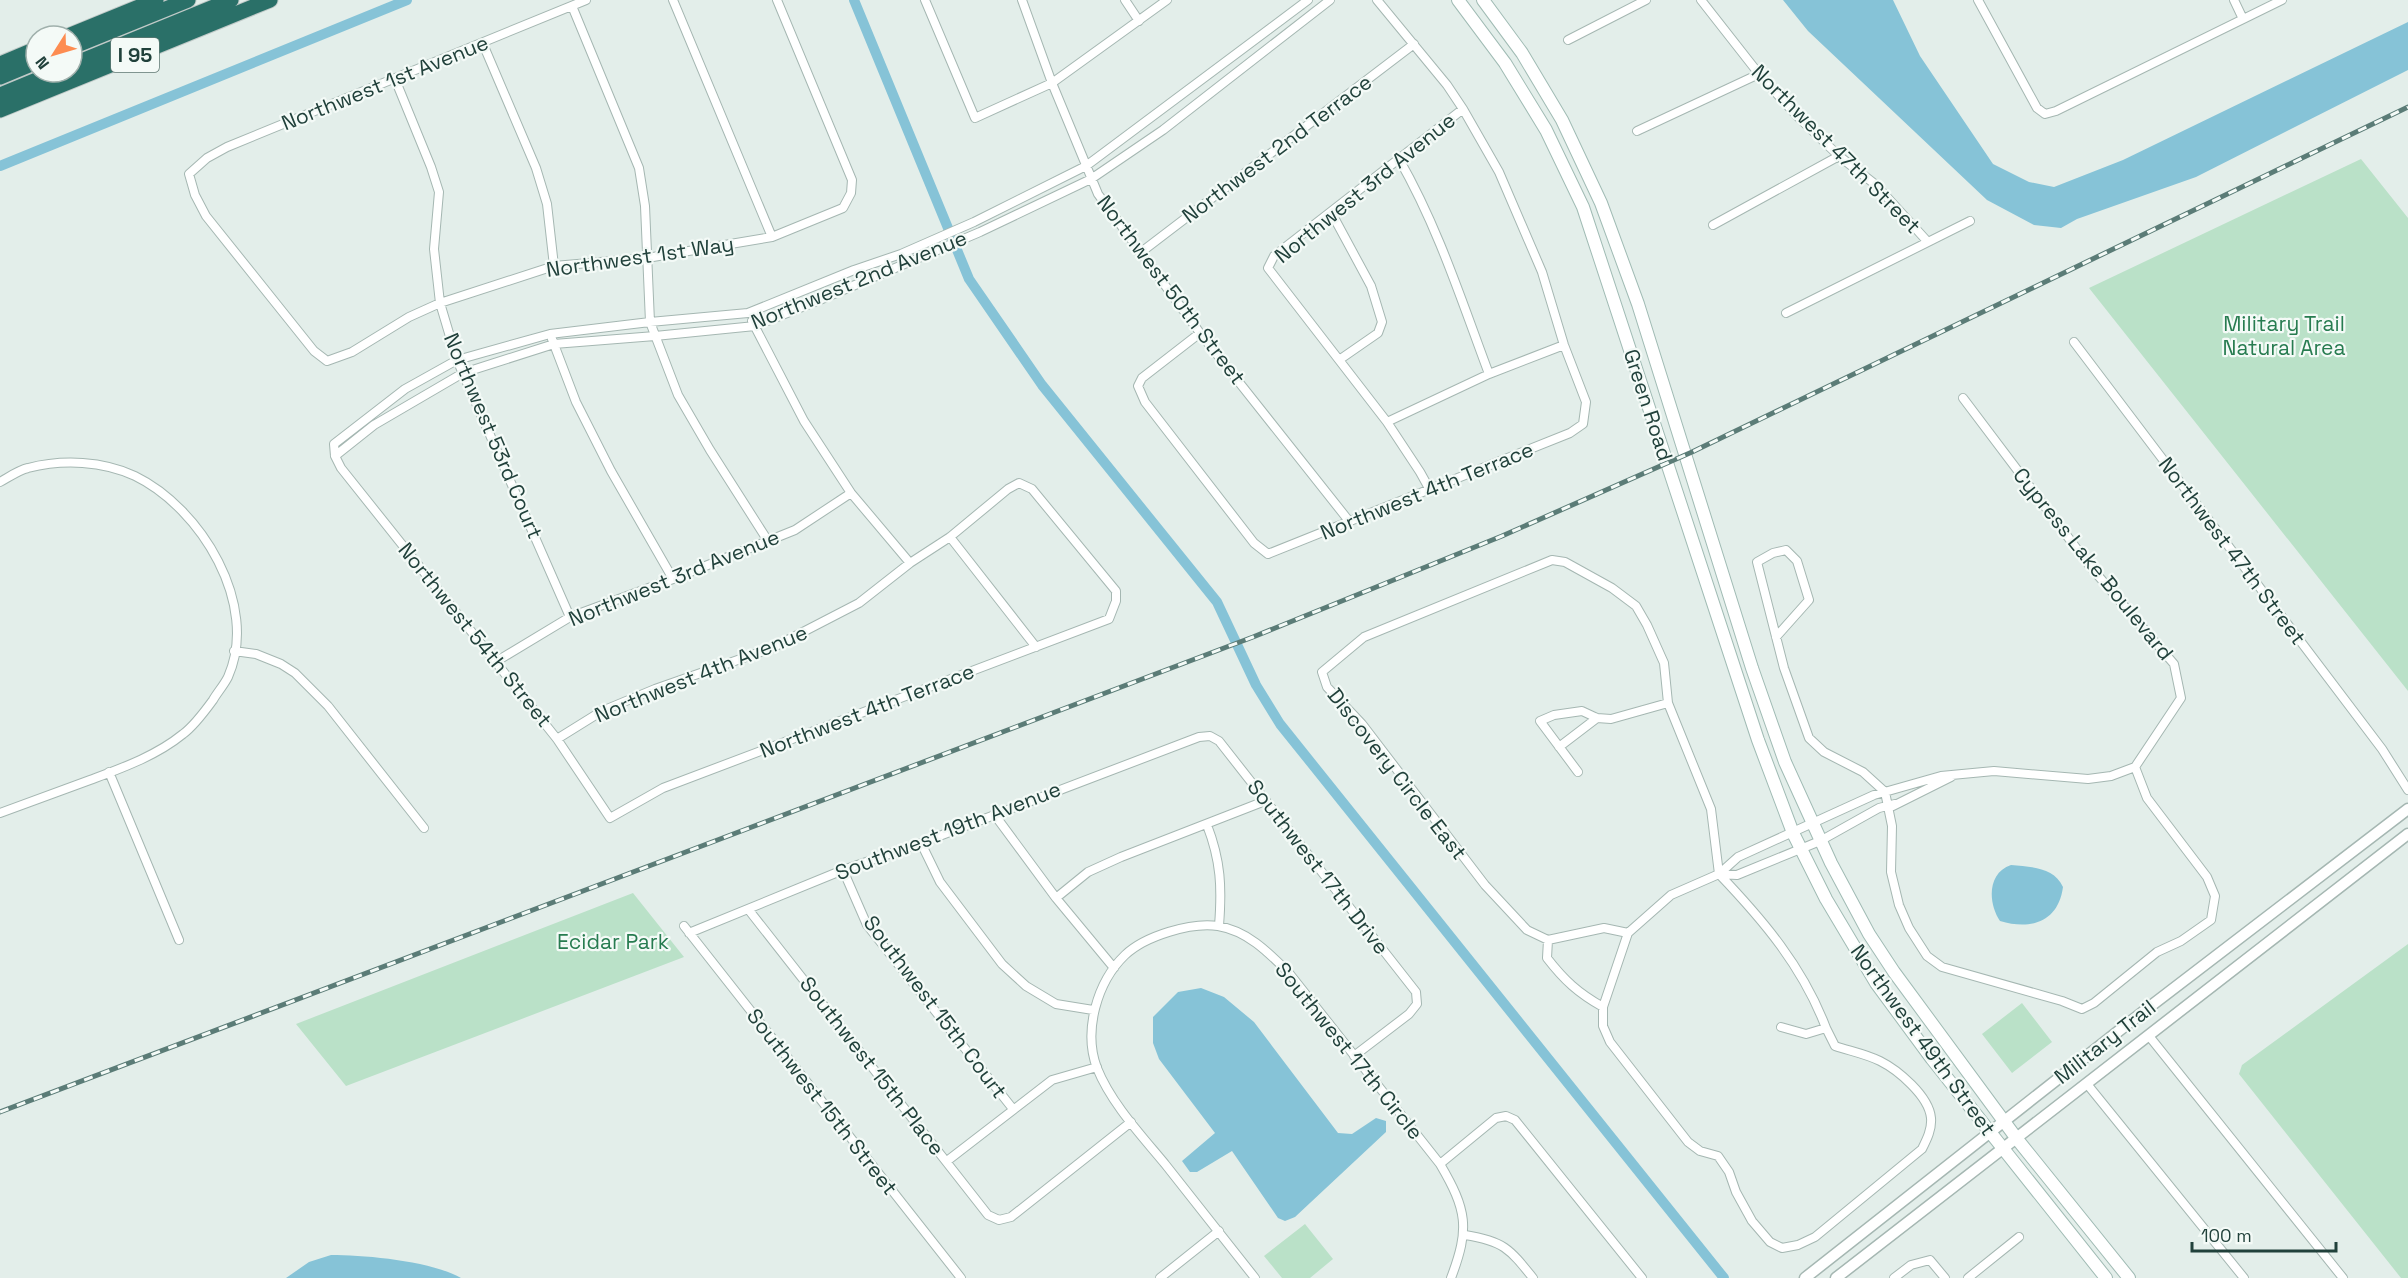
<svg xmlns="http://www.w3.org/2000/svg" width="2408" height="1278" viewBox="0 0 2408 1278" font-family="'Space Grotesk',sans-serif">
	<style>
		.green { fill: #bae1c8 }
		.water { fill: #86c3d7 }
		.lines { fill: none; stroke-linecap: round; stroke-linejoin: round }
		.canal { stroke: #86c3d7; stroke-width: 10 }
		.minor-casing { stroke: #a5b7b2; stroke-width: 10 }
		.tertiary-casing { stroke: #a5b7b2; stroke-width: 13 }
		.secondary-casing { stroke: #a0bbb4; stroke-width: 14 }
		.motorway-casing { stroke: #c1cac8; stroke-width: 17 }
		.minor { stroke: #fff; stroke-width: 8 }
		.tertiary { stroke: #fff; stroke-width: 10 }
		.secondary { stroke: #fff; stroke-width: 12 }
		.motorway { stroke: #2a7068; stroke-width: 15 }
		.rail-casing { stroke: #5b7c77; stroke-width: 5 }
		.rail { stroke: #f4faf7; stroke-width: 3; stroke-dasharray: 9; stroke-linecap: butt }
		.labels { text-anchor: middle; stroke-width: 4.5; stroke-linejoin: round; paint-order: stroke }
		.shield { fill: #f4faf7; stroke: #607873; stroke-width: 1.5 }
		.shield-label { font-size: 20px; font-weight: bold; fill: #21413b }
		.street-label { font-size: 21px; fill: #21413b; stroke: #f4faf7 }
		.park-label { font-size: 21px; fill: #277c50; stroke: #f4faf7 }
	</style>
	<rect width="100%" height="100%" fill="#e3eeea"/>
	<path class="green" d="M2361 159 2408 218V691L2089 288Z
		M633 893 684 957 346 1086 296 1024Z
		M2408 944V1278H2401L2239 1074 2242 1065Z
		M2022 1003 2052 1042 2012 1073 1982 1034Z
		M1305 1224 1333 1259 1310 1278H1282L1264 1256Z"/>
	<path class="water" d="M1783 0H1893L1920 56 1993 164 2029 182 2054 187 2123 160 2408 22V70L2196 177 2077 219 2061 228 2034 225 1987 200 1808 31Z
		M2011 865C2031 867 2054 867 2063 887 2058 923 2030 930 2000 921 1988 903 1987 873 2011 865Z
		M1201 988 1224 997 1254 1022 1338 1133 1352 1134 1376 1118 1386 1121V1132L1295 1217 1285 1221 1278 1218 1232 1151 1197 1172H1190L1182 1161 1215 1133 1159 1059 1153 1043V1017L1178 992Z
		M331 1255C366 1255 431 1261 461 1278H286L309 1262Z"/>
	<g class="lines">
		<path class="canal" d="M854 0 969 279 1042 385 1217 602 1256 685 1280 724 1724 1278
			M0 166 407 0"/>
		<g class="minor-casing">
			<path id="minor" d="M586 0 227 147 207 158 189 174 195 195 206 216 314 351 327 361 352 352 409 317 440 303 554 266 647 258 772 237 843 208 851 193 852 180 777 0
				M673 0 772 237
				M925 0 975 118 1052 83 1167 0
				M1022 0 1052 83 1098 194 1200 333 1349 521
				M1125 0 1139 21
				M1701 0 1759 74 1797 116 1839 156 1876 185 1927 241
				M1978 0 2037 108 2045 114 2056 111 2282 0
				M2234 0 2243 19
				M572 6 639 168 645 206 650 322 678 395 710 450 768 541
				M1568 40 1646 0
				M483 44 536 168 547 204 554 266
				M395 79 431 167 439 192 434 249 440 303 457 360 570 617
				M1637 131 1759 74
				M1399 159C1438 227 1462 302 1489 374
				M1331 212 1371 286 1382 322 1378 333 1339 360
				M1713 225 1839 156
				M1140 253 1414 44
				M1786 313 1970 221
				M752 321 804 421 851 493 910 563
				M1200 333 1142 378 1138 386 1145 402 1254 543 1268 554 1570 433 1583 424 1586 402 1564 345 1542 272 1499 172 1463 109 1447 85 1377 0
				M552 339 576 402 611 471 673 579
				M2074 342 2382 749 2408 790
				M1963 398 2089 565 2174 664 2181 698 2135 767
				M1387 422 1489 374 1564 345
				M335 456 374 425 463 373 554 344 655 336 755 326 822 299 980 232 1091 179 1163 130 1330 0
				M0 482C9 477 19 470 28 468 63 459 103 461 135 476 201 508 260 605 228 677 224 685 217 693 213 700 205 711 194 726 183 734 156 756 122 768 90 780 60 791 30 802 0 813
				M1430 490 1420 472 1387 422 1268 268 1274 256 1463 109
				M950 537 1036 647
				M1776 637 1809 600 1797 561 1786 550 1773 553 1757 562 1784 668 1809 738 1824 752 1863 772 1885 792 1892 826 1891 872 1899 905 1909 928 1927 956 1942 967 2062 1001 2082 1009 2094 1003 2157 952 2181 941 2211 920 2215 896 2207 877 2147 798 2135 767
				M234 651 256 654 281 664 295 673 328 706 424 828
				M497 661 570 617 673 579 795 530 851 493
				M557 739 602 711 655 689 772 648 859 603 910 563 950 537 1008 489 1019 483 1032 489 1116 591V601L1109 619 663 788 610 818 557 739 341 468 335 456 334 444 405 389 457 360 550 334 650 322 748 313 854 270 901 254 974 222 1086 166 1308 0
				M1559 747 1597 718
				M109 772 179 940
				M1578 772 1540 721 1554 715 1582 711 1597 718 1611 719 1668 703
				M1893 806 1951 777
				M994 814 1056 898 1114 968
				M1207 825C1221 861 1222 888 1219 926
				M921 843 940 882 1002 964 1026 986 1056 1004 1093 1010
				M843 870 867 925 1013 1109
				M1719 874 1738 857 1874 795 1941 776 1994 771 2088 779 2111 776 2135 767
				M1719 874C1763 920 1803 967 1826 1028
				M1056 898 1088 872 1121 857 1265 801
				M748 909 988 1215 999 1220 1011 1217 1131 1122
				M684 926 961 1278
				M689 933 843 870 921 843 1199 737 1210 736 1219 741 1416 992 1417 1004 1409 1014 1354 1056
				M1628 933 1604 928 1548 940 1527 930 1485 885 1362 724 1327 687 1322 672 1364 637 1552 560 1565 562 1612 588 1636 606 1647 625 1664 663 1668 703 1711 809 1719 874
				M1548 940 1547 958C1564 980 1578 993 1603 1007
				M1781 1027 1806 1034 1826 1028 1835 1046C1850 1051 1866 1054 1880 1061 1898 1070 1929 1096 1931 1118 1932 1129 1927 1139 1922 1149L1815 1237 1798 1245 1782 1248 1770 1242 1752 1221 1736 1192 1729 1172 1718 1156 1700 1151 1688 1142 1610 1042 1603 1026V1007L1628 933 1671 895 1719 874 1737 875 1820 841 1879 808 1895 804
				M2149 1036 2343 1278
				M2087 1084 2244 1278
				M947 1161 1052 1080 1097 1067
				M1440 1164 1496 1118 1506 1116 1515 1120 1642 1278
				M1465 1235C1503 1241 1509 1248 1533 1278
				M1160 1278 1219 1231
				M1255 1278C1225 1240 1195 1202 1165 1164 1141 1135 1111 1103 1097 1068 1083 1031 1097 982 1125 955 1145 936 1191 922 1218 926 1248 931 1269 953 1289 973L1440 1164C1467 1210 1470 1228 1451 1278
				M1894 1278 1911 1265 1930 1260 1945 1278
				M1968 1278 2019 1237"/>
		</g>
		<g class="tertiary-casing">
			<path id="tertiary" d="M1805 1278 2139 1015 2408 809
				M1836 1278 2408 834"/>
		</g>
		<g class="secondary-casing">
			<path id="secondary" d="M1458 0 1505 63 1546 130 1583 207 1758 740 1793 833 1826 899 1876 983 1932 1059 2106 1278
				M1483 0 1522 53 1562 120 1601 203 1638 304 1752 668 1785 762 1831 863 1869 934 1894 972 2017 1139 2129 1278"/>
		</g>
		<g class="motorway-casing">
			<path id="motorway" d="M68 36 156 0
				M72 47 188 0
				M0 64 36 49
				M72 65 231 0
				M0 77 36 62
				M0 95 56 72
				M0 110 270 0"/>
		</g>
		<use href="#minor" class="minor"/>
		<use href="#tertiary" class="tertiary"/>
		<use href="#secondary" class="secondary"/>
		<use href="#motorway" class="motorway"/>
		<g class="rail-casing">
			<path id="rail" d="M0 1112 1253 637 1502 536 1692 452 2408 107"/>
		</g>
		<use href="#rail" class="rail"/>
	</g>
	<g class="labels">
		<rect class="shield" x="111" y="38" width="48" height="34" rx="4.5"/>
		<g class="shield-label">
			<text x="135" y="62">I 95</text>
		</g>
		<g class="street-label">
			<text transform="translate(385 83) rotate(-22)" y="7">Northwest 1st Avenue</text>
			<text transform="translate(1277 149) rotate(-37)" y="7">Northwest 2nd Terrace</text>
			<text transform="translate(1836 149) rotate(45)" y="7">Northwest 47th Street</text>
			<text transform="translate(1365 188) rotate(-39)" y="7">Northwest 3rd Avenue</text>
			<text transform="translate(640 257) rotate(-8)" y="7">Northwest 1st Way</text>
			<text transform="translate(859 280) rotate(-22)" y="7">Northwest 2nd Avenue</text>
			<text transform="translate(1171 290) rotate(53)" y="7">Northwest 50th Street</text>
			<text transform="translate(1648 405) rotate(72)" y="7">Green Road</text>
			<text transform="translate(493 436) rotate(67)" y="7">Northwest 53rd Court</text>
			<text transform="translate(1427 491) rotate(-22)" y="7">Northwest 4th Terrace</text>
			<text transform="translate(2232 551) rotate(53)" y="7">Northwest 47th Street</text>
			<text transform="translate(2093 564) rotate(51)" y="7">Cypress Lake Boulevard</text>
			<text transform="translate(674 578) rotate(-22)" y="7">Northwest 3rd Avenue</text>
			<text transform="translate(475 635) rotate(51)" y="7">Northwest 54th Street</text>
			<text transform="translate(701 674) rotate(-22)" y="7">Northwest 4th Avenue</text>
			<text transform="translate(867 711) rotate(-21)" y="7">Northwest 4th Terrace</text>
			<text transform="translate(1397 774) rotate(52)" y="7">Discovery Circle East</text>
			<text transform="translate(948 831) rotate(-21)" y="7">Southwest 19th Avenue</text>
			<text transform="translate(1318 867) rotate(52)" y="7">Southwest 17th Drive</text>
			<text transform="translate(935 1007) rotate(53)" y="7">Southwest 15th Court</text>
			<text transform="translate(1923 1040) rotate(54)" y="7">Northwest 49th Street</text>
			<text transform="translate(2105 1042) rotate(-38)" y="7">Military Trail</text>
			<text transform="translate(1349 1051) rotate(51)" y="7">Southwest 17th Circle</text>
			<text transform="translate(872 1066) rotate(52)" y="7">Southwest 15th Place</text>
			<text transform="translate(822 1102) rotate(52)" y="7">Southwest 15th Street</text>
		</g>
		<g class="park-label">
			<text x="2284" y="331">Military Trail<tspan x="2284" dy="24">Natural Area</tspan></text>
			<text x="613" y="949">Ecidar Park</text>
		</g>
	</g>
	<g transform="translate(54 54) rotate(233)"><circle r="28" fill="#f4faf7" stroke="#a0b0ac" stroke-width="1.5"/>
	<path d="M0-4.5L10 22L0 15L-10 22Z" fill="#fd8c51"/>
	<text y="-9" font-size="16" font-weight="bold" text-anchor="middle" fill="#21413b">N</text>
	</g>
	<path d="M2192 1242v9h144v-9" fill="none" stroke="#21413b" stroke-width="3"/>
	<text x="2201" y="1242" font-size="18" fill="#21413b" stroke="#f4faf7" stroke-width="4.5" paint-order="stroke">100 m</text>
</svg>
